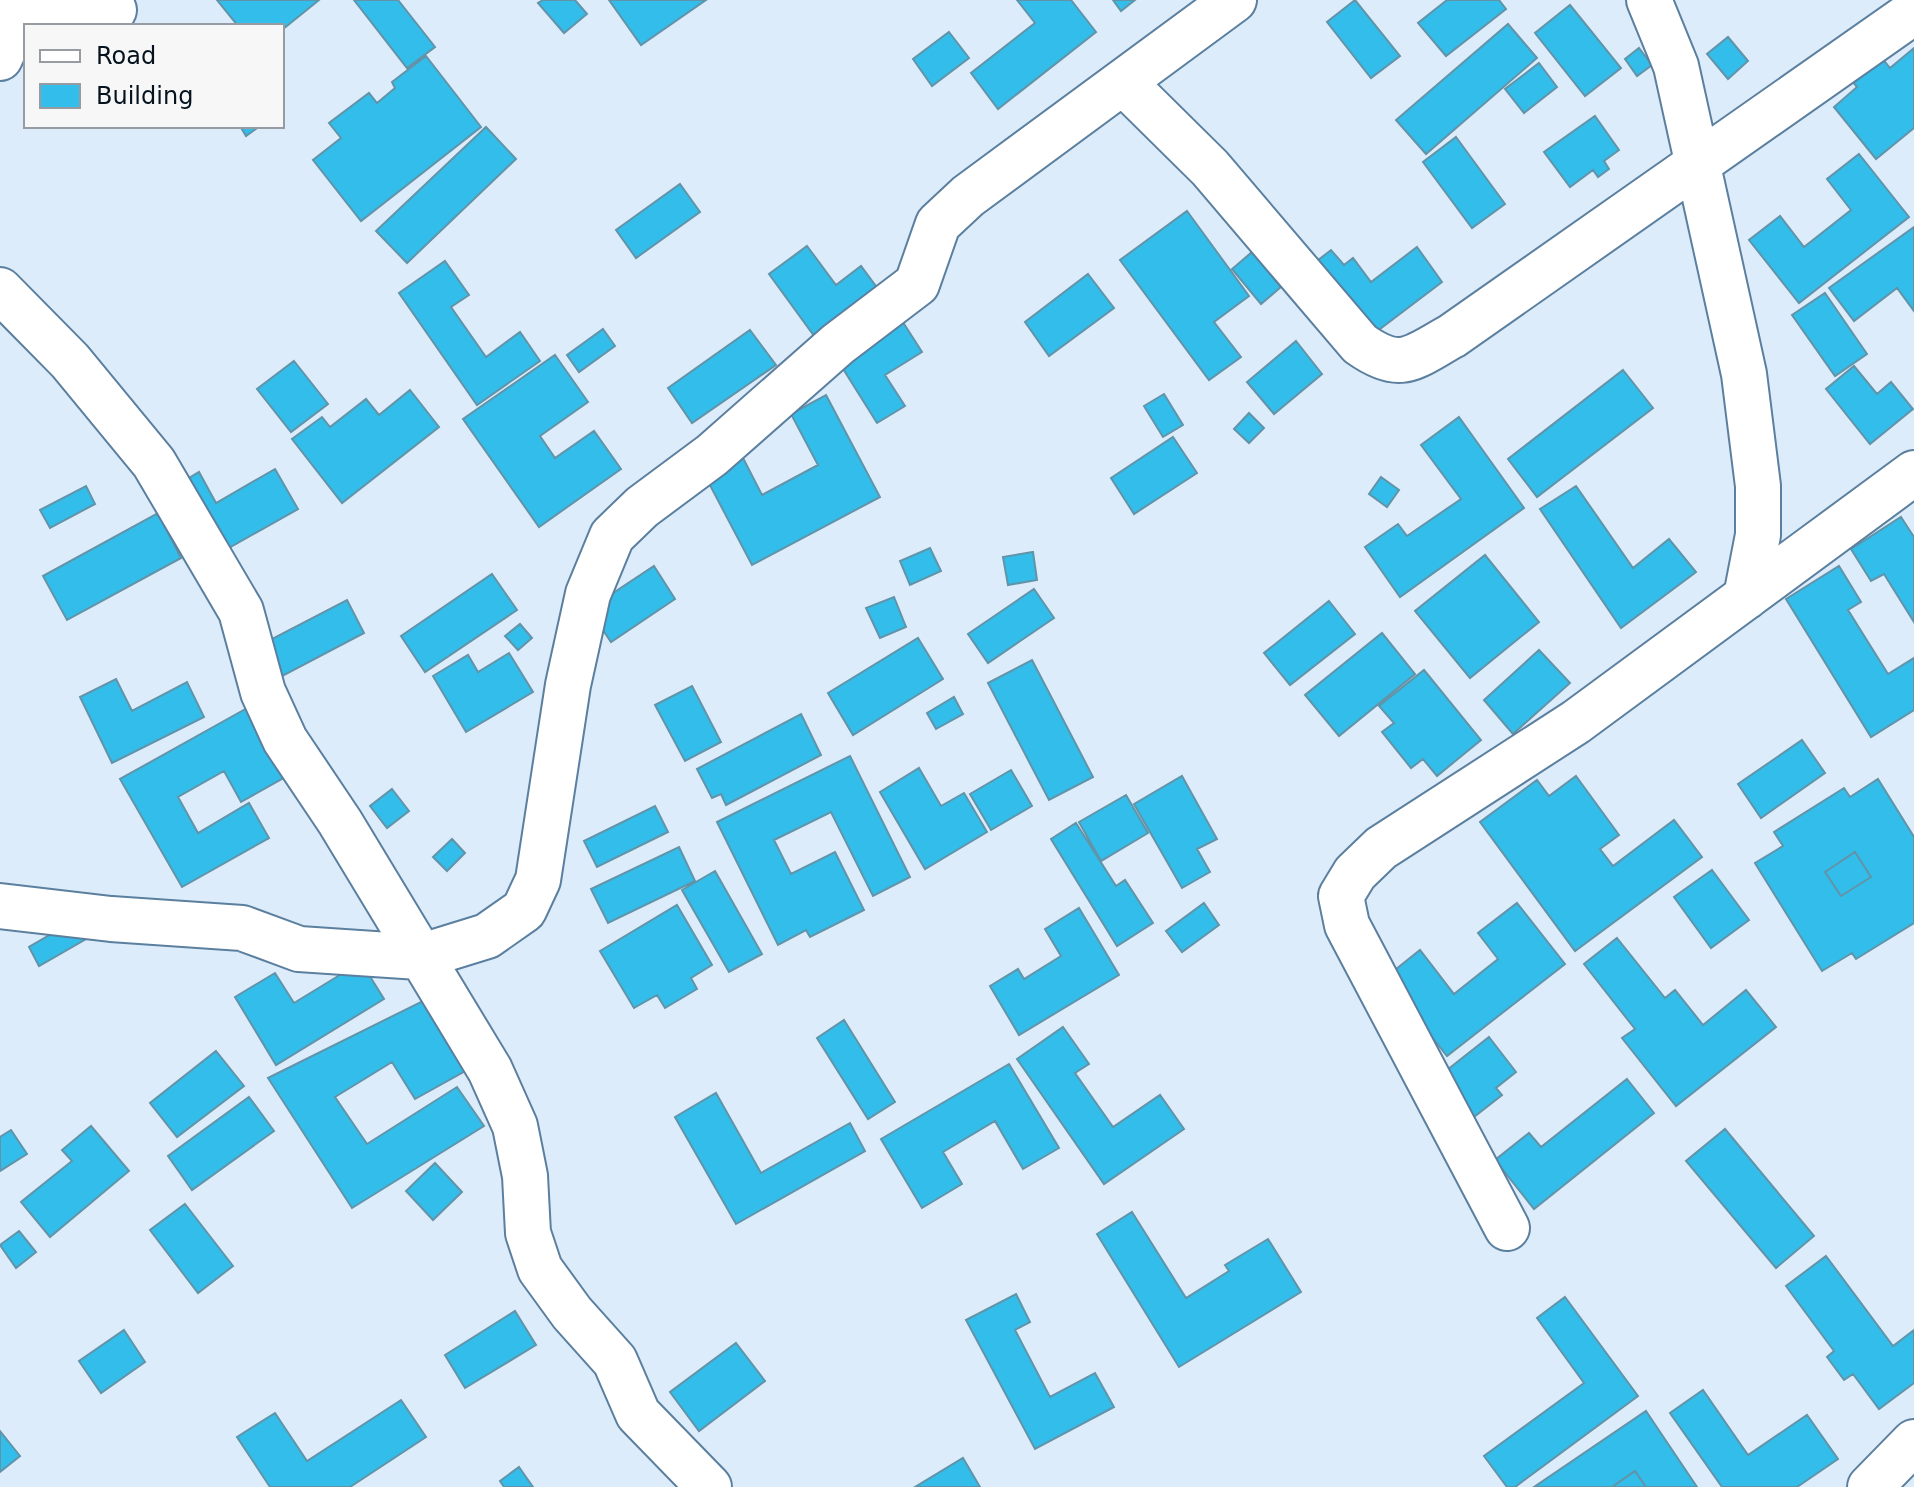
<svg xmlns="http://www.w3.org/2000/svg" width="1914" height="1487" viewBox="0 0 1914 1487" font-family="'DejaVu Sans',sans-serif">
	<style>
		.building { fill: #33bdea; stroke: #6194a9; stroke-width: 2; fill-rule: evenodd }
		.lines { fill: none; stroke-linecap: round; stroke-linejoin: round }
		.minor-casing { stroke: #5b7f9e; stroke-width: 48 }
		.minor { stroke: #fff; stroke-width: 44 }
	</style>
	<rect width="100%" height="100%" fill="#ddecfb"/>
	<path class="building" d="M217 0H319L282 30V26H238Z
		M354 0H398L435 47 407 68Z
		M543 0H575L587 14 564 33 538 3Z
		M609 0H706L641 45Z
		M1017 0H1071L1096 32 998 109 971 73 1035 23Z
		M1113 0H1135L1121 11Z
		M1355 0 1400 56 1371 78 1327 22Z
		M1447 0H1499L1506 9 1446 56 1418 23Z
		M1570 5 1621 68 1585 96 1535 33Z
		M1508 24 1537 58 1426 154 1396 120Z
		M949 32 969 58 932 86 913 59Z
		M1728 37 1748 61 1728 79 1707 54Z
		M1639 48 1652 65 1637 76 1625 59Z
		M1874 48 1890 68 1914 48V128L1876 159 1834 107 1857 87 1844 71Z
		M426 56 481 127 361 221 313 160 341 138 329 123 369 93 377 103 395 88 392 82Z
		M1539 63 1557 87 1524 113 1505 89Z
		M1595 116 1619 150 1604 161 1609 169 1598 177 1593 170 1570 187 1544 152Z
		M240 126H260L246 136Z
		M486 127 516 159 407 263 376 231Z
		M1456 137 1505 204 1472 228 1423 162Z
		M1859 154 1909 217 1799 303 1749 240 1780 216 1804 247 1851 210 1827 179Z
		M680 184 700 212 636 258 616 230Z
		M1187 211 1249 296 1214 322 1241 357 1209 380 1120 260Z
		M1914 227V311L1897 288 1854 321 1829 288Z
		M807 246 836 285 861 266 884 297 820 344 769 274Z
		M1417 247 1442 282 1364 341 1308 268 1331 250 1344 265 1353 258 1371 282Z
		M1252 252 1281 287 1261 304 1232 269Z
		M445 261 469 295 451 307 486 357 520 332 540 361 477 405 399 293Z
		M1088 274 1114 308 1049 356 1025 322Z
		M1825 293 1867 354 1835 376 1792 315Z
		M899 316 922 352 885 375 905 406 877 423 835 356Z
		M603 329 615 346 579 372 567 355Z
		M750 330 776 365 692 423 668 388Z
		M1296 341 1322 374 1274 414 1247 382Z
		M555 355 588 402 540 436 555 458 594 431 621 469 539 527 463 419Z
		M294 361 328 404 291 432 257 389Z
		M1854 366 1877 394 1891 382 1913 409 1870 444 1826 389Z
		M1623 370 1653 408 1537 497 1508 459Z
		M410 390 439 427 342 503 292 439 322 417 330 427 366 399 379 415Z
		M1164 394 1183 425 1163 437 1144 406Z
		M826 395 880 497 752 565 702 470 739 450 762 495 818 465 791 414Z
		M1249 413 1264 428 1249 443 1234 429Z
		M1459 417 1524 508 1400 597 1365 547 1398 524 1407 536 1461 499 1421 445Z
		M1173 437 1197 473 1134 514 1111 478Z
		M275 469 298 509 213 557 174 487 199 472 216 503Z
		M1381 477 1399 490 1387 507 1369 494Z
		M86 486 95 504 50 528 40 510Z
		M1576 486 1633 568 1669 539 1696 572 1621 628 1540 509Z
		M158 513 181 558 67 620 43 576Z
		M1901 517 1914 537V622L1884 574 1871 581 1851 549Z
		M930 548 941 571 910 585 900 561Z
		M1033 552 1037 580 1008 585 1003 557Z
		M1485 555 1539 622 1470 678 1415 611Z
		M654 566 675 599 611 642 589 609Z
		M1839 566 1861 602 1848 610 1888 674 1914 658V710L1871 737 1786 599Z
		M492 574 517 610 425 672 401 636Z
		M1034 589 1054 618 988 663 968 634Z
		M894 597 906 627 880 638 866 608Z
		M347 600 364 633 269 683 251 650Z
		M1329 601 1355 634 1290 685 1264 653Z
		M520 624 532 638 518 650 505 636Z
		M1382 633 1415 674 1339 736 1305 695Z
		M918 638 943 679 853 735 828 693Z
		M1539 650 1570 683 1513 734 1484 700Z
		M509 653 533 692 466 732 433 676 468 655 478 672Z
		M1032 660 1093 777 1049 800 988 683Z
		M1424 670 1481 740 1437 776 1423 759 1411 768 1382 732 1394 723 1379 706Z
		M116 679 132 711 187 682 204 717 112 763 80 697Z
		M692 686 721 742 685 761 655 705Z
		M954 697 963 714 936 729 927 713Z
		M249 707 287 776 241 802 224 771 178 797 198 833 249 803 269 838 182 887 120 779Z
		M801 714 821 755 726 805 721 794 712 798 697 769Z
		M1802 740 1825 773 1761 818 1738 784Z
		M850 756 910 877 873 896 831 812 774 840 791 874 835 852 864 910 810 937 806 930 778 945 717 822Z
		M919 768 941 806 964 793 987 832 925 869 880 792Z
		M1011 770 1032 806 991 830 970 794Z
		M1182 776 1217 839 1197 849 1210 872 1182 888 1134 804Z
		M1576 776 1619 835 1600 849 1613 866 1674 820 1702 857 1575 951 1480 822 1537 780 1549 796Z
		M1878 779 1914 837V923L1856 959 1852 953 1822 971 1755 863 1783 846 1774 832 1844 788 1850 797ZM1855 852 1871 877 1841 896 1825 872Z
		M392 789 409 811 387 828 370 806Z
		M1126 795 1148 833 1101 861 1079 822Z
		M655 806 668 832 597 867 584 841Z
		M1076 823 1116 886 1125 880 1153 923 1117 946 1051 839Z
		M452 839 465 853 447 871 433 857Z
		M679 847 695 881 608 923 591 889Z
		M1855 852 1871 877 1841 896 1825 872Z
		M1712 870 1749 920 1711 948 1674 897Z
		M715 871 762 954 729 972 682 890Z
		M1204 903 1219 925 1182 952 1166 931Z
		M1517 903 1565 964 1447 1056 1385 978 1420 950 1454 994 1498 959 1478 933Z
		M677 905 712 965 691 978 697 989 665 1008 657 995 634 1008 600 951Z
		M1079 908 1119 975 1019 1035 990 986 1018 969 1024 979 1061 956 1045 929Z
		M77 919 88 938 39 966 29 947Z
		M1617 938 1665 998 1675 990 1703 1025 1746 990 1776 1027 1676 1106 1622 1038 1635 1029 1584 964Z
		M361 962 384 999 276 1065 235 997 275 973 294 1003Z
		M431 997 467 1070 415 1099 392 1062 335 1097 367 1144 457 1087 484 1126 352 1208 268 1078Z
		M844 1020 895 1102 868 1119 817 1038Z
		M1063 1027 1089 1064 1075 1073 1113 1127 1160 1095 1184 1129 1104 1184 1017 1059Z
		M1489 1037 1516 1072 1496 1088 1502 1095 1470 1120 1437 1078Z
		M216 1051 244 1086 177 1137 150 1103Z
		M1009 1064 1059 1148 1023 1169 995 1121 943 1152 962 1184 922 1208 881 1139Z
		M1627 1079 1654 1113 1534 1209 1495 1160 1529 1133 1541 1147Z
		M716 1093 761 1173 850 1123 865 1151 736 1224 675 1117Z
		M249 1097 274 1131 192 1190 168 1156Z
		M91 1126 129 1171 50 1237 21 1202 72 1161 62 1150Z
		M1725 1129 1814 1236 1776 1268 1686 1161Z
		M11 1130 27 1154 0 1171V1137Z
		M435 1163 462 1192 433 1220 406 1191Z
		M185 1204 233 1266 198 1293 150 1230Z
		M1132 1212 1186 1298 1229 1271 1225 1265 1268 1239 1301 1292 1179 1367 1097 1234Z
		M19 1231 36 1252 16 1268 0 1245Z
		M1826 1256 1893 1346 1914 1330V1383L1879 1409 1853 1374 1844 1380 1827 1357 1834 1351 1786 1286Z
		M1016 1294 1030 1322 1015 1330 1050 1397 1095 1373 1114 1407 1035 1449 966 1320Z
		M1565 1297 1638 1396 1515 1487H1507L1484 1456 1584 1383 1537 1318Z
		M515 1311 536 1345 465 1388 445 1355Z
		M124 1330 145 1362 101 1393 79 1361Z
		M736 1343 765 1381 699 1431 670 1392Z
		M1703 1390 1748 1455 1807 1415 1838 1459 1797 1487H1722L1670 1413Z
		M401 1400 426 1437 350 1487H270L237 1437 275 1413 307 1461Z
		M1646 1411 1697 1487H1646L1635 1471 1612 1487H1534Z
		M0 1431 20 1456 0 1472Z
		M963 1458 980 1487H915Z
		M519 1467 533 1487H504L500 1481Z
		M1635 1471 1646 1487H1612Z"/>
	<g class="lines">
		<g class="minor-casing">
			<path id="minor" d="M1649 0 1676 66 1744 374 1758 486V535L1746 597
				M0 4 19 12 114 10
				M0 58 26 0
				M1124 83 1210 168 1360 344C1401 373 1412 358 1452 336L1914 12
				M0 290 70 361 154 463 241 611 263 692 285 740 340 822 490 1070 515 1126 525 1176 528 1233 540 1269 572 1313 615 1361 638 1414 709 1487
				M0 906 111 919 242 928 299 949 419 957 487 936 524 910 538 880 568 685 588 594 612 536 642 507 712 455 838 344 917 284 938 224 968 196 1234 0
				M1507 1228 1347 925 1341 896 1355 873 1381 848 1576 722 1914 473
				M1870 1487 1914 1442"/>
		</g>
		<use href="#minor" class="minor"/>
	</g>
	<rect x="24" y="24" width="260" height="104" fill="#f7f7f7" stroke="#969ca1" stroke-width="2"/>
	<rect x="40" y="50" width="40" height="12" fill="#ffffff" stroke="#969ca1" stroke-width="2"/>
	<text x="96" y="64" font-size="24" fill="#05131f">Road</text>
	<rect x="40" y="84" width="40" height="24" fill="#33bdea" stroke="#969ca1" stroke-width="2"/>
	<text x="96" y="104" font-size="24" fill="#05131f">Building</text>
</svg>
